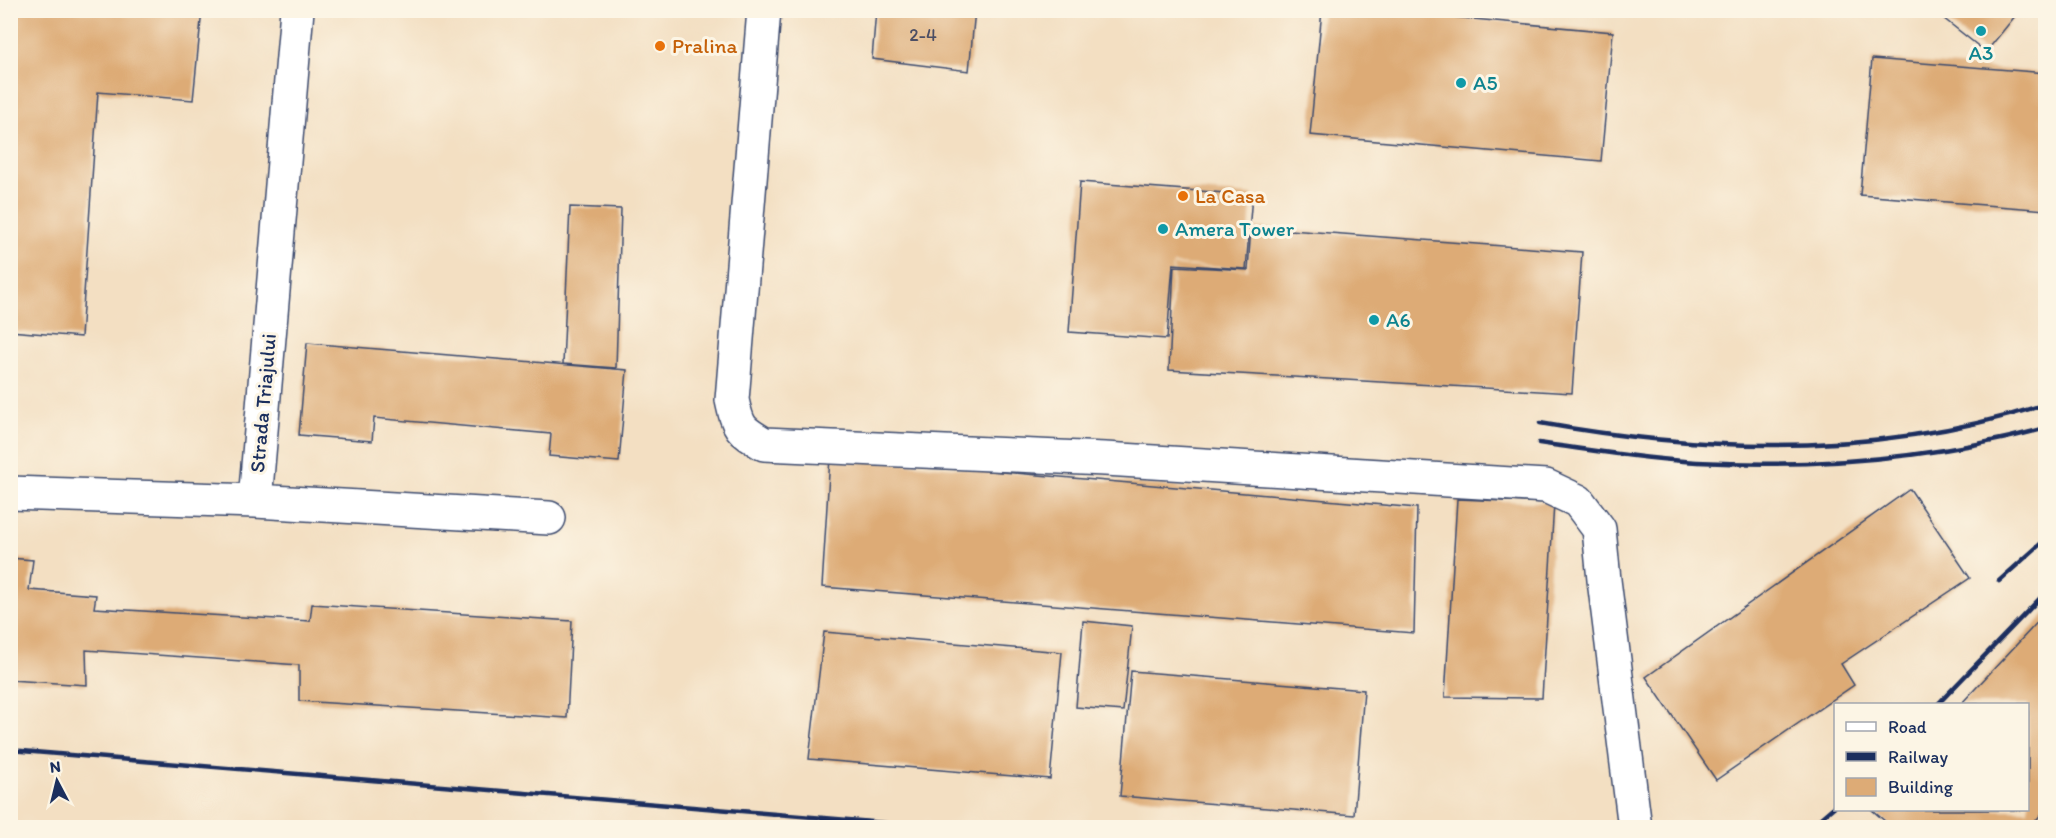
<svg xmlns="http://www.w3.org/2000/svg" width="2056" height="838" viewBox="0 0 2056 838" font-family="Itim,sans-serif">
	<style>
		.building { fill: #ddab76 }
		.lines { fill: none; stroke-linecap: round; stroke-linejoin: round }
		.minor-casing { stroke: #3b496d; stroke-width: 36 }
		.minor { stroke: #fff; stroke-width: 33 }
		.rail { stroke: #1b2f5e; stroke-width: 4.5 }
		.culture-dot { fill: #0f9aa8; stroke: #fcf5e5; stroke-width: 2 }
		.food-dot { fill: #e8710a; stroke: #fcf5e5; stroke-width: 2 }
		.labels { text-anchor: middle; stroke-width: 6; stroke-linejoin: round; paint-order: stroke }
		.number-label { font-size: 18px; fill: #4c4e64 }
		.food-label { font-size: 21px; fill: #c56008; stroke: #fcf5e5; text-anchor: start }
		.culture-label { font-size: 21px; fill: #0d838f; stroke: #fcf5e5; text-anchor: start }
		.street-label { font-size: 21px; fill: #1b2f5e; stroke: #fcf5e5 }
	</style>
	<rect width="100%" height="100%" fill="#fcf5e5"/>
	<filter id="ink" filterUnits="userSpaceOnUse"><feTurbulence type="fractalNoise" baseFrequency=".0167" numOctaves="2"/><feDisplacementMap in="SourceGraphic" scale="12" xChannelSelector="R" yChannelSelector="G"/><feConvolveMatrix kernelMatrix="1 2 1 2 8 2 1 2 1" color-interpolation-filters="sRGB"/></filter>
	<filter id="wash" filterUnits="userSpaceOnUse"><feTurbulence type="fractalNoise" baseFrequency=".008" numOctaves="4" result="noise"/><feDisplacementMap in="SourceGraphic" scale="24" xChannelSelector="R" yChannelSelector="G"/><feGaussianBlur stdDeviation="1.35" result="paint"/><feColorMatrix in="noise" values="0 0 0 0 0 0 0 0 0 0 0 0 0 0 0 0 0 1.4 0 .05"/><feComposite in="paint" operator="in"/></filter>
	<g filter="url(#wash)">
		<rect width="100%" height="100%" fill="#f3dfc2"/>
		<g id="blocks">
			<path class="building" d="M10 10H60L132 15V10H202L193 100 98 92 81 337 10 331Z
				M876 10H975L969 71 872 59Z
				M1322 10H1375L1613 32 1601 161 1310 135Z
				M1933 10H2020L1986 52Z
				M1872 59 2046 73V210L1860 195Z
				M1080 182 1252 195 1246 269 1173 264 1167 339 1069 332Z
				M570 207 621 209 616 368 563 364Z
				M1251 227 1582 252 1572 393 1169 370 1174 266 1248 270Z
				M307 343 627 370 619 462 549 456 551 434 374 418 372 441 299 435Z
				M830 457 1417 508 1414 633 822 587Z
				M1910 489 1970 578 1841 664 1854 685 1716 780 1646 677Z
				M1457 499 1554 503 1542 698 1445 697Z
				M10 558 33 560 29 590 96 595 94 608 310 621 312 604 572 621 567 718 299 701V665L86 650 87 685 10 680Z
				M2046 613V809L2029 828H1893L1872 810H2028V704H1961Z
				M1083 621 1132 626 1123 711 1076 707Z
				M824 632 1062 652 1050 779 809 759Z
				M1131 671 1364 690 1354 815 1120 796Z"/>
		</g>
	</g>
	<g filter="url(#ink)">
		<use href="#blocks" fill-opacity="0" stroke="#3b496d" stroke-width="1.5"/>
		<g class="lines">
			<g class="minor-casing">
				<path id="minor" d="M297 10 255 501 549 518
					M764 10 732 400C738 428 740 430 764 444L1105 459 1546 486 1578 501 1599 529 1604 580 1635 828
					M10 493 255 501"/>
			</g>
			<use href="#minor" class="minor"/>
			<path class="rail" d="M1540 423C1706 453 1884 457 2046 404
				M1539 443C1591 450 1644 459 1697 462 1814 468 1933 459 2046 428
				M1999 581 2046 539
				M1938 704 2046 592
				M10 750 945 828
				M1809 828 1836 805"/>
		</g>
	</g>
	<g class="culture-dot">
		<circle cx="1981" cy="31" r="6"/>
		<circle cx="1461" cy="83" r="6"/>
		<circle cx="1163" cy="229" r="6"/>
		<circle cx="1374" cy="320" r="6"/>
	</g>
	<g class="food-dot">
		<circle cx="660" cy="46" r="6"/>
		<circle cx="1183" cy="196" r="6"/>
	</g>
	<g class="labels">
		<g class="number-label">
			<text x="923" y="41">2-4</text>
		</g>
		<g class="food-label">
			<text x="672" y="53">Pralina</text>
			<text x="1195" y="203">La Casa</text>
		</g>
		<g class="culture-label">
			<text x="1981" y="60" text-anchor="middle">A3</text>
			<text x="1473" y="90">A5</text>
			<text x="1175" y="236">Amera Tower</text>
			<text x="1386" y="327">A6</text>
		</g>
		<g class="street-label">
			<text transform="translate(263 403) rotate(-85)" y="7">Strada Triajului</text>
		</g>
	</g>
	<rect width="2056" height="838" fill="none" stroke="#fcf5e5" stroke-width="36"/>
	<rect x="1834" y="703" width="195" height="108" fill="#fcf5e5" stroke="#a2a6af" stroke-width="1.5"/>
	<rect x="1846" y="722" width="30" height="9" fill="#ffffff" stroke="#a2a6af" stroke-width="1.5"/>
	<text x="1888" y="733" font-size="18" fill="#1b2f5e">Road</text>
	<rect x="1846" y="752" width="30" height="9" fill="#1b2f5e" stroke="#a2a6af" stroke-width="1.5"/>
	<text x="1888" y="763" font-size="18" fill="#1b2f5e">Railway</text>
	<rect x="1846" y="778" width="30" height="18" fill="#ddab76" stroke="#a2a6af" stroke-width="1.5"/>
	<text x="1888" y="793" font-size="18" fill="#1b2f5e">Building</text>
	<g transform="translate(57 781) rotate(353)" stroke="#fcf5e5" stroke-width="4.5" paint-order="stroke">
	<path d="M0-4.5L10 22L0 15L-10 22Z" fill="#1b2f5e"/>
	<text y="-9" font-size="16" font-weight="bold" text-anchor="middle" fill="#1b2f5e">N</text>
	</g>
</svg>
